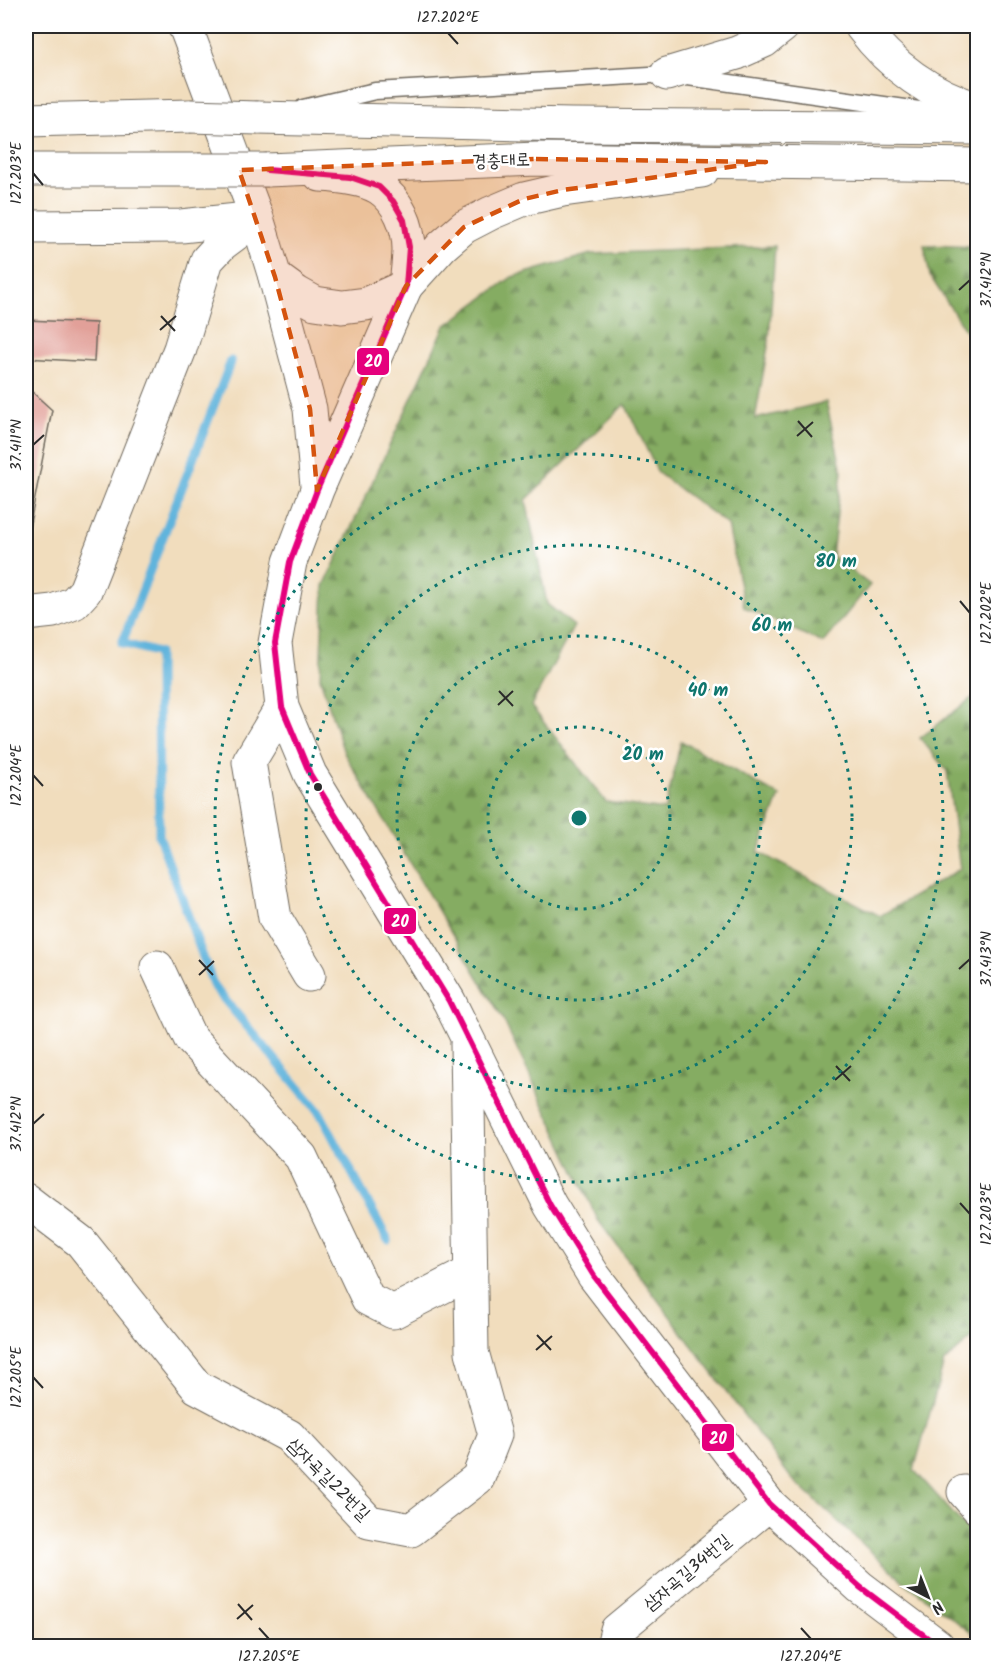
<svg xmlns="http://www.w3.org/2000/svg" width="1003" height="1672" viewBox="0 0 1003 1672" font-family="Kalam,'Poor Story',sans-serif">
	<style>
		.forest { fill: url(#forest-firs); stroke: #586c46; stroke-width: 1.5 }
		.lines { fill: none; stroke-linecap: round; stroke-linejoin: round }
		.stream { stroke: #60b4dc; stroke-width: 9 }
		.building { fill: #e2a099 }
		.service-casing { stroke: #70695e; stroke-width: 19 }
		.minor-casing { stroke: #70695e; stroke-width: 35 }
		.tertiary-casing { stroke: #70695e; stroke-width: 35 }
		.primary-casing { stroke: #70695e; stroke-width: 35 }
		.service { stroke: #fff; stroke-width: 16 }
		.minor { stroke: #fff; stroke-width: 33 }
		.tertiary { stroke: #fff; stroke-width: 33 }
		.primary { stroke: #fff; stroke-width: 33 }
		.primary-bridge-casing { stroke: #70695e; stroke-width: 35; stroke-linecap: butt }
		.primary-bridge { stroke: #fff; stroke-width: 33 }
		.bus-1-casing { stroke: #fff; stroke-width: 10 }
		.bus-1 { stroke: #e5007d; stroke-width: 6 }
		.marked { fill: #d5540f; fill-opacity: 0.2; stroke: #d5540f; stroke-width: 4.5; stroke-dasharray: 12 8; stroke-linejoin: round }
		.ticks { fill: none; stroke: #2b2b2b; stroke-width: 2 }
		.ring { fill: none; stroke: #0f766e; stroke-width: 3; stroke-dasharray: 3 6 }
		.bus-dot { fill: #2b2b2b; stroke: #fff; stroke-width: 2 }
		.labels { text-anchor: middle; stroke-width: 5; stroke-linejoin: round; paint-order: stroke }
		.street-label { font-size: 18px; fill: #2b2b2b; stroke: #fff }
		.centre { fill: #0f766e; stroke: #fff; stroke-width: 3 }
		.ring-label { font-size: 18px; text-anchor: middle; font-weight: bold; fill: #0f766e; stroke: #fff; stroke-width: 5; stroke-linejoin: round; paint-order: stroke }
		.line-badge { stroke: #fff; stroke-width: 2 }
		.badge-label { font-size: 16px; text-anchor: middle; font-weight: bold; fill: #fff }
		.neatline { fill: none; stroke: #2b2b2b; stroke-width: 2 }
		.ticks-label { font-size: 15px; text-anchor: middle; fill: #2b2b2b }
	</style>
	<defs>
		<pattern id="forest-firs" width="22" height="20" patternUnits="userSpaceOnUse" patternTransform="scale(1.5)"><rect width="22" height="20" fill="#85ac62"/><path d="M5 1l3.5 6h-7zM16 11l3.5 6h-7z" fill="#6d8c51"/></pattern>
	</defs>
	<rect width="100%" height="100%" fill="#fff"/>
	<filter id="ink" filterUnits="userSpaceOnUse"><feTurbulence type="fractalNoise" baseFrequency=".0167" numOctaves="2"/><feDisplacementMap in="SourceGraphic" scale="12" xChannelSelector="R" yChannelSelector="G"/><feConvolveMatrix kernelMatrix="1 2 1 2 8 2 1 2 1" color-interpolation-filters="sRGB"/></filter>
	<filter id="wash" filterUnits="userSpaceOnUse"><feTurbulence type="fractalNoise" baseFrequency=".008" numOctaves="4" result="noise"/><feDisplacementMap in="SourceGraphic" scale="24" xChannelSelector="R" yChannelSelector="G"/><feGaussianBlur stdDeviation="1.35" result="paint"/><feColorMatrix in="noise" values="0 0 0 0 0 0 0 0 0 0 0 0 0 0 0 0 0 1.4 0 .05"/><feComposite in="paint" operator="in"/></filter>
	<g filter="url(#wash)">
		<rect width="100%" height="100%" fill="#f1ddbd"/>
		<path class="forest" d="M924 245 977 247V344H974L930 276Z
			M775 246 769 341 755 419 826 402 842 471 832 556 870 585 823 643 744 607 728 525 658 473 625 404 526 500 547 604 574 626 531 706 606 802 665 810 681 741 780 796 758 852 880 916 960 869 947 771 920 738 977 694V1334L944 1362 914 1470 977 1540V1637L904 1582 791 1478 598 1220 503 1019 344 753 320 678 324 586 445 326 512 277 591 254Z"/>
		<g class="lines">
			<path class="stream" d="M231 361 122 643 158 653 159 836 214 987 320 1113 388 1240"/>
		</g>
		<g id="blocks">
			<path class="building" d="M26 320 96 323 94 362 26 358Z
				M26 390 31 391 52 410 28 534H26Z"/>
		</g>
	</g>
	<g filter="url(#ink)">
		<use href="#blocks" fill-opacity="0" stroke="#70695e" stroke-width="1.5"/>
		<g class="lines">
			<g class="service-casing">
				<path id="service" d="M303 108 375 91 667 74 947 114"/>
			</g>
			<g class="minor-casing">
				<path id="minor" d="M185 26 257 218 275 277 310 409 317 486
					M26 227 181 226 257 218
					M406 286 317 490 290 562 275 643 282 707 310 774 449 1001 550 1205 594 1276 769 1504 860 1587 938 1646
					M26 614 53 611 74 603 85 591 180 349 207 260 222 244 257 218
					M282 707 249 762 275 918 309 975
					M157 967 190 1038 301 1157 368 1299 393 1312 471 1272
					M26 1200 81 1242 197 1387 289 1436 369 1522 411 1530 478 1478 495 1435 472 1352 467 1044
					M964 1492 978 1508
					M613 1646 617 1630 769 1504"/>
			</g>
			<g class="tertiary-casing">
				<path id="tertiary" d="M184 26 188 30
					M861 26C891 66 928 94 978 109
					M667 74 737 53 764 41 783 26
					M320 175C338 176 363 178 379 188 398 200 409 227 409 249 409 261 407 274 406 286
					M275 277 297 293 315 303 342 307 366 304 406 286 442 246 464 227 491 213 524 199 563 190 702 171"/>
			</g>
			<g class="primary-casing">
				<path id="primary" d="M258 118 571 125 978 128
					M26 120 190 116
					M26 170H198
					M267 170 536 159 978 165"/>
			</g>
			<use href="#service" class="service"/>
			<use href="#minor" class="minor"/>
			<use href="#tertiary" class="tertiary"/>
			<use href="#primary" class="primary"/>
			<g class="primary-bridge-casing">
				<path id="primary-bridge" d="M190 116 258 118
					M198 170H267"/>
			</g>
			<use href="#primary-bridge" class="primary-bridge"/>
			<g class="bus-1-casing">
				<path id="bus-1" d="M267 170 350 177 379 187 393 201 404 220 409 247 406 286 317 490 290 562 275 643 282 707 310 774 449 1001 550 1205 594 1276 769 1504 860 1587 938 1646"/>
			</g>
			<use href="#bus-1" class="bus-1"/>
		</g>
	</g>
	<path class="marked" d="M536 159 766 162 563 190 524 199 464 227 406 286 317 490 310 409 275 277 239 170Z"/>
	<path class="ticks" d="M448 33 458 44M33 173 43 185M959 290 970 280M161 316 175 331M160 330 176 316M798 421 812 437M797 436 813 422M33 445 44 435M960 601 970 613M499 691 513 706M498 705 513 691M33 775 43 786M199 960 213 975M959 969 970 959M199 975 214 961M836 1066 850 1081M835 1080 851 1066M33 1124 44 1114M960 1203 970 1214M537 1335 551 1350M536 1350 552 1336M33 1377 43 1388M238 1604 252 1620M237 1619 253 1605M259 1628 269 1639M801 1628 811 1639"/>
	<g class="ring">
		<circle cx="579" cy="818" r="91"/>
		<circle cx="579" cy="818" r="182"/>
		<circle cx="579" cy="818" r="273"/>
		<circle cx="579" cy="818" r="364"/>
	</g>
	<circle class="bus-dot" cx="318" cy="787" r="5"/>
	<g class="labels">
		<g class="street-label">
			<text transform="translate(501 160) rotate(-2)" y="6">경충대로</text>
			<text transform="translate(329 1479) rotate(45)" y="6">삼자곡길22번길</text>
			<text transform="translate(687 1572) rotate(-40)" y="6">삼자곡길34번길</text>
		</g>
	</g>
	<circle cx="579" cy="818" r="9" class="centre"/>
	<g class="ring-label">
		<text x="836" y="567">80 m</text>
		<text x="772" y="631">60 m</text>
		<text x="708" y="696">40 m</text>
		<text x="643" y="760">20 m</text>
	</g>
	<g class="line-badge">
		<rect x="356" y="347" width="34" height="29" rx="6" fill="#e5007d"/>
		<rect x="383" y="907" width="34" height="28" rx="6" fill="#e5007d"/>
		<rect x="701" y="1423" width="34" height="29" rx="6" fill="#e5007d"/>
	</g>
	<g class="badge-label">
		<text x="373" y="367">20</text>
		<text x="400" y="927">20</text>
		<text x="718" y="1444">20</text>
	</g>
	<rect width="1003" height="1672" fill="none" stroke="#fff" stroke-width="66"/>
	<g transform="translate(928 1597) rotate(138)" stroke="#ffffff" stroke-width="4.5" paint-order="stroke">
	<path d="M0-4.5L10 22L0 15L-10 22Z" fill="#2b2b2b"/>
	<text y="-9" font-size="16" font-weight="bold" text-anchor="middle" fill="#2b2b2b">N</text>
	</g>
	<rect x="33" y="33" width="937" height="1606" class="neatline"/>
	<g class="ticks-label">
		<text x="448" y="22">127.202°E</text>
		<text transform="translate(16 173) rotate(-90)" y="5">127.203°E</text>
		<text transform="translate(986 280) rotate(-90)" y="5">37.412°N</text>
		<text transform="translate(16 445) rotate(-90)" y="5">37.411°N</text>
		<text transform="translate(986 613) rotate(-90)" y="5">127.202°E</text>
		<text transform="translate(16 775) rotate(-90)" y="5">127.204°E</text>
		<text transform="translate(986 959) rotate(-90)" y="5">37.413°N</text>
		<text transform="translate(16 1124) rotate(-90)" y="5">37.412°N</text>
		<text transform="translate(986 1214) rotate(-90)" y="5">127.203°E</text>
		<text transform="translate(16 1377) rotate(-90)" y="5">127.205°E</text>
		<text x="269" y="1661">127.205°E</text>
		<text x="811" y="1661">127.204°E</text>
	</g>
</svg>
